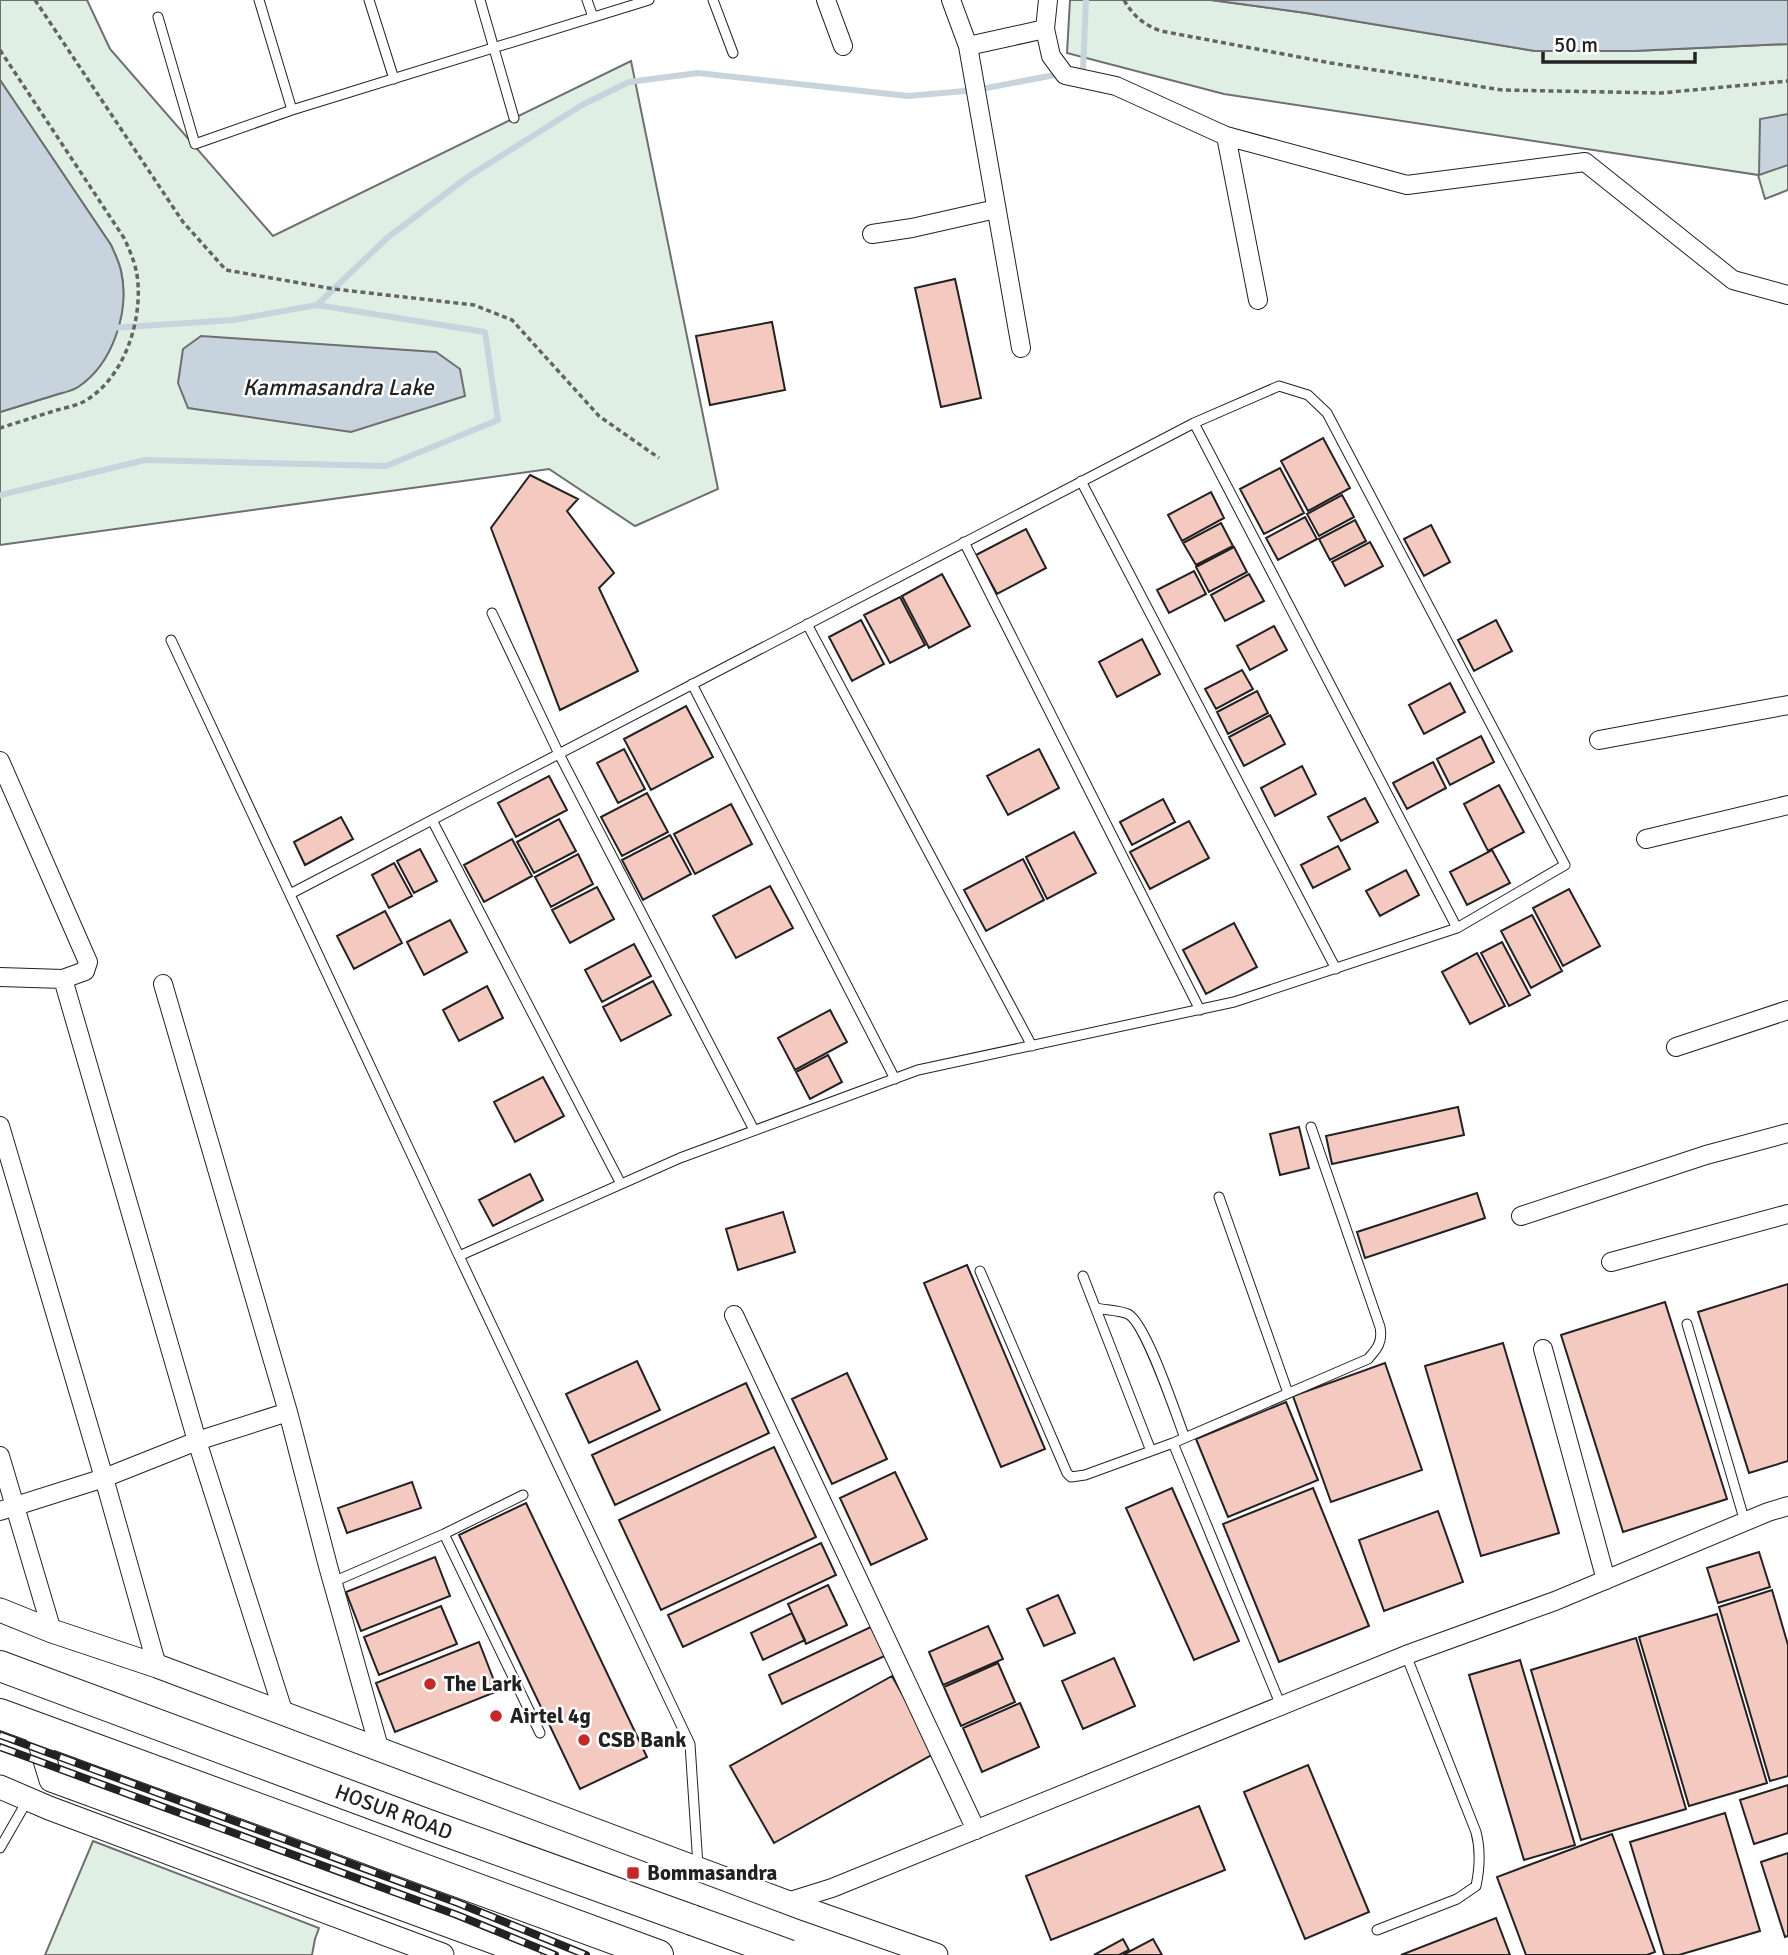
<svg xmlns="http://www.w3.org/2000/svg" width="1788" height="1955" viewBox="0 0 1788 1955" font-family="Signika,sans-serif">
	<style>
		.green { fill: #e0efe3; stroke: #6f6f6f; stroke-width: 2 }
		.water { fill: #c7d3dd; stroke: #6f6f6f; stroke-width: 2 }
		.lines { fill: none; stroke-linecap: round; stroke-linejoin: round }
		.stream { stroke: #c7d3dd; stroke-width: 6 }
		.building { fill: #f3c9c0; stroke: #222; stroke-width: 2 }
		.service-casing { stroke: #222; stroke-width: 11 }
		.minor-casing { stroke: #222; stroke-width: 20 }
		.tertiary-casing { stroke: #222; stroke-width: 25 }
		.trunk-casing { stroke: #222; stroke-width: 32 }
		.path { stroke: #646464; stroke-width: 3.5; stroke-dasharray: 5 3.5; stroke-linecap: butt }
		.service { stroke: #fff; stroke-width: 9 }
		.minor { stroke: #fff; stroke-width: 18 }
		.tertiary { stroke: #fff; stroke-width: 23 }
		.trunk { stroke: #fff; stroke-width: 30 }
		.rail-casing { stroke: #222; stroke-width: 8 }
		.rail { stroke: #fff; stroke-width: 5; stroke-dasharray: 16; stroke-linecap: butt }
		.trunk-bridge-casing { stroke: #222; stroke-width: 32; stroke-linecap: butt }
		.trunk-bridge { stroke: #fff; stroke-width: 30 }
		.poi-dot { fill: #c62828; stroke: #fff; stroke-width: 2.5 }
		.labels { text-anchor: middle; stroke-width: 5; stroke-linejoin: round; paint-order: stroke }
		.poi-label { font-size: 21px; font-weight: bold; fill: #222; stroke: #fff; text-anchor: start }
		.street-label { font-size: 21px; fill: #222; stroke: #fff }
		.water-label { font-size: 23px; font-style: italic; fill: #222; stroke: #fff }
	</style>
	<rect width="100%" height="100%" fill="#fff"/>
	<path class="green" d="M0 0H87L110 49 273 236 631 61 718 489 635 526 549 469 0 545V412C17 407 35 401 52 396 60 393 70 392 78 387 112 364 130 310 121 271 119 262 115 254 111 245L0 80Z
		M1070 0H1211L1306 13 1535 51H1633L1788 44V190L1765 199 1758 175 1224 94 1067 53Z
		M93 1841 319 1928 315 1939 312 1955H45Z"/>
	<path class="water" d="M1211 0H1788V44L1633 51H1535L1306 13Z
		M0 80 111 245C115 254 119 262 121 271 130 311 113 364 78 387 70 392 60 393 52 396 35 401 17 407 0 412Z
		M1788 114V165L1759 175 1760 119Z
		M201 336 436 352 460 369 465 396 351 432 188 408 178 383 183 349Z"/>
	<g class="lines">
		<path class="stream" d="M1075 71 1083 70 1086 0
			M317 305 387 238 469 176 582 105 629 82 698 73 908 96 976 90 1060 74
			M0 495 145 460 386 466 498 420 485 332 317 305 233 320 111 328"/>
	</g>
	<path class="building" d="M955 279 981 398 941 407 915 288Z
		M772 322 785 390 710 405 696 336Z
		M1323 438 1350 488 1308 511 1281 461Z
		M1280 468 1304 513 1264 534 1240 489Z
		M530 475 578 499 567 511 614 573 599 588 638 671 560 710 491 528Z
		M1211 492 1224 518 1182 541 1168 515Z
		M1342 495 1354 517 1319 536 1307 514Z
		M1305 517 1317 539 1278 560 1266 538Z
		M1355 520 1366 541 1330 560 1319 539Z
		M1221 523 1233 546 1196 565 1183 543Z
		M1431 525 1450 562 1424 576 1404 539Z
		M1026 529 1046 568 997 594 976 555Z
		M1370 542 1383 566 1345 586 1332 562Z
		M1234 547 1247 572 1209 592 1196 567Z
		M1194 571 1206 594 1169 613 1157 590Z
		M942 574 970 626 929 648 902 596Z
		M1249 574 1264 601 1225 621 1211 595Z
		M900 597 925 645 890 663 864 615Z
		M861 620 884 664 852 681 829 637Z
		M1496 620 1512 651 1474 671 1458 640Z
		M1274 626 1287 650 1250 670 1237 646Z
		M1142 639 1160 674 1117 697 1099 662Z
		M1242 670 1253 689 1216 709 1205 689Z
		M1450 683 1465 712 1424 734 1409 705Z
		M1257 691 1268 713 1228 734 1217 712Z
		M686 706 713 757 651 790 624 739Z
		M1270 715 1285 744 1244 766 1229 737Z
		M1481 736 1494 762 1450 785 1437 759Z
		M624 749 645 789 618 803 597 763Z
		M1039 749 1059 788 1008 815 987 776Z
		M1433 762 1446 788 1407 809 1393 783Z
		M1302 766 1316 794 1275 816 1261 788Z
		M549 776 567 810 516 837 498 803Z
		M1499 785 1524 832 1488 851 1464 804Z
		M647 793 668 832 622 856 601 817Z
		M1365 798 1378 822 1341 841 1328 817Z
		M1163 799 1175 822 1132 845 1120 822Z
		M731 804 752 844 695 874 674 834Z
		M341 817 353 839 305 865 294 842Z
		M559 819 576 851 534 873 517 842Z
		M1189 821 1209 858 1150 889 1130 852Z
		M1074 832 1096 873 1047 899 1026 857Z
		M670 835 691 874 643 900 622 860Z
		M512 839 532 876 484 902 464 865Z
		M1338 846 1350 869 1313 888 1301 865Z
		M420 849 437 881 414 893 397 861Z
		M1492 850 1510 883 1467 905 1450 872Z
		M578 854 593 884 551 907 535 877Z
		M1023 859 1044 900 986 931 964 890Z
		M394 863 412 896 389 908 372 875Z
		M1406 870 1419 895 1380 916 1366 891Z
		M770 886 793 928 736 958 713 916Z
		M597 887 614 919 570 943 552 910Z
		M1569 889 1600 946 1563 966 1533 908Z
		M385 911 402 943 354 969 337 936Z
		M1532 915 1562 971 1531 988 1501 931Z
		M450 920 467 952 424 975 407 942Z
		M1234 923 1257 967 1206 994 1183 950Z
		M1502 942 1530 995 1509 1006 1481 953Z
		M634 944 651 976 602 1002 585 970Z
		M1477 953 1505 1006 1470 1024 1442 972Z
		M653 981 671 1015 621 1041 603 1007Z
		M487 986 503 1018 459 1041 443 1010Z
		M830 1010 847 1042 795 1070 778 1038Z
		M828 1055 842 1082 810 1099 796 1072Z
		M543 1077 564 1116 515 1142 494 1102Z
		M1458 1107 1464 1135 1332 1164 1326 1136Z
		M1299 1127 1309 1168 1280 1175 1270 1134Z
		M530 1174 543 1200 493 1226 479 1200Z
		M1477 1193 1485 1218 1365 1258 1357 1232Z
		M783 1212 795 1252 738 1270 726 1229Z
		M967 1265 1045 1449 1001 1467 924 1283Z
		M1788 1284V1461L1749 1473 1698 1312Z
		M1665 1302 1727 1499 1623 1532 1561 1335Z
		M1503 1343 1559 1533 1481 1556 1425 1366Z
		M637 1361 660 1410 589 1443 566 1394Z
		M1385 1363 1422 1470 1331 1502 1293 1396Z
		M847 1373 887 1459 832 1484 792 1399Z
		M746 1383 769 1433 615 1505 592 1455Z
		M1286 1402 1318 1480 1228 1517 1196 1439Z
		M774 1447 816 1537 661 1610 619 1520Z
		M895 1472 927 1539 871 1565 840 1498Z
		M412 1482 421 1508 347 1533 338 1508Z
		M1172 1488 1239 1641 1194 1660 1126 1508Z
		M1313 1488 1369 1626 1279 1662 1223 1524Z
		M526 1503 647 1757 580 1789 459 1535Z
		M1438 1511 1463 1582 1384 1611 1359 1540Z
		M821 1543 836 1575 683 1647 668 1615Z
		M1759 1552 1770 1587 1718 1603 1707 1568Z
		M435 1557 450 1596 361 1631 346 1592Z
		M828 1585 847 1625 806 1644 788 1604Z
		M1772 1590 1788 1645V1776L1770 1781 1719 1607Z
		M1058 1595 1075 1633 1044 1646 1027 1609Z
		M441 1606 457 1644 379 1675 364 1637Z
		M792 1613 805 1640 763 1660 751 1633Z
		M1717 1614 1767 1783 1689 1806 1639 1637Z
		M877 1624 891 1653 782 1704 769 1675Z
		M988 1626 1003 1659 943 1685 929 1652Z
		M1636 1638 1686 1809 1581 1840 1531 1670Z
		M479 1642 498 1691 395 1732 376 1683Z
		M1114 1658 1135 1706 1083 1729 1062 1681Z
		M1520 1660 1575 1845 1524 1860 1469 1675Z
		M998 1663 1015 1702 961 1726 944 1687Z
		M892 1676 935 1753 774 1843 730 1766Z
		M1020 1703 1039 1747 982 1772 963 1728Z
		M1308 1765 1369 1912 1305 1939 1244 1792Z
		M1788 1785V1833L1754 1844 1740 1800Z
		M1199 1806 1225 1870 1051 1940 1026 1876Z
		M1725 1813 1760 1931 1679 1955H1664L1630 1842Z
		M1612 1834 1655 1952 1647 1955H1526L1497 1877Z
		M1788 1853V1936L1785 1937 1761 1862Z
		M1496 1918 1510 1955H1401Z
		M1123 1939 1129 1950 1119 1955H1094Z
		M1153 1939 1162 1955H1123Z"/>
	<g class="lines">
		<g class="service-casing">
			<path id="service" d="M259 0 292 110
				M369 0 394 79
				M480 0 514 118
				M587 0 593 17
				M713 0 733 53
				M158 17 195 144 292 110 649 0
				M1081 481 1336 969
				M964 542 1200 1010
				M492 613 559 754 754 1130
				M807 624 1032 1046
				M171 640 459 1256 690 1744 698 1866
				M692 684 895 1079
				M432 820 621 1184
				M290 894 1194 423 1457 928
				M1219 1197 1288 1393
				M459 1256 680 1158 918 1070 1234 1002 1457 928 1565 865 1327 413 1308 395 1279 386 1194 423
				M980 1271 1067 1473 1071 1477 1085 1475 1173 1443 1368 1359C1377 1349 1383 1342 1380 1327L1311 1127
				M1083 1276 1151 1451
				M1096 1308C1105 1310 1119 1310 1128 1314 1146 1323 1176 1415 1185 1438
				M1687 1324 1745 1522
				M1173 1443 1281 1706
				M444 1534 540 1733
				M333 1582 444 1534 523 1495
				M0 1848 27 1801
				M1377 1930 1457 1899 1476 1886C1480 1867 1481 1851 1476 1832L1406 1655"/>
		</g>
		<g class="minor-casing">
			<path id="minor" d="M826 0 843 46
				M951 0 968 46 1021 348
				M1048 0 1045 29 1051 56 1065 75 1116 86 1226 136 1407 185 1585 162 1733 280 1788 295
				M968 46 1045 29
				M1226 136 1258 300
				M872 234 912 228 996 209
				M1599 740 1788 705
				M0 761 88 962 85 971 63 979 0 977
				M1646 839 1788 805
				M63 979 197 1441 284 1714
				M163 984 288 1412 328 1566 380 1751
				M1676 1047 1788 1010
				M0 1126 104 1478 157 1666
				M1521 1216 1706 1155 1788 1133
				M1611 1262 1788 1214
				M734 1315 976 1830
				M1543 1349 1606 1580
				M0 1456 52 1631
				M0 1511 104 1478 197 1441 288 1412
				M787 1902 832 1888 1406 1655 1555 1601 1768 1512 1788 1506"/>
		</g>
		<g class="tertiary-casing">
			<path id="tertiary" d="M0 1610 52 1631 157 1666 805 1909 936 1955
				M35 1727 51 1780 529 1955
				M0 1787 49 1808 442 1955"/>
		</g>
		<g class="trunk-casing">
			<g id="trunk">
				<path id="s1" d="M0 1666 426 1824 692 1920"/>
				<path d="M0 1714 658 1955"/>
			</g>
		</g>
		<path class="path" d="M35 0 183 222 226 270 334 289 474 305 512 320 599 416 659 458
			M1124 0C1133 16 1144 25 1161 31L1331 63 1502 90 1661 93 1788 81
			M0 50 124 238C131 253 137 267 138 284 141 326 122 381 83 402 75 406 65 408 57 410 38 416 19 422 0 428"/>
		<use href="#service" class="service"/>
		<use href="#minor" class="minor"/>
		<use href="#tertiary" class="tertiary"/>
		<use href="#trunk" class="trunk"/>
		<g class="rail-casing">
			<path id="rail" d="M0 1735 458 1903 586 1955
				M0 1747 457 1915 555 1955"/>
		</g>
		<use href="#rail" class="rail"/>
		<g class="trunk-bridge-casing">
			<path id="trunk-bridge" d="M692 1920 789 1955"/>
		</g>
		<use href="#trunk-bridge" class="trunk-bridge"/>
	</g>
	<g class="poi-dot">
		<circle cx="430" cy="1684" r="7"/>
		<circle cx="496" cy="1716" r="7"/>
		<circle cx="584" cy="1740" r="7"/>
		<rect x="626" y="1866" width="14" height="14" rx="3.5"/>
	</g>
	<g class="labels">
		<g class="poi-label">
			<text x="444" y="1691">The Lark</text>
			<text x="510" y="1723">Airtel 4g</text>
			<text x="598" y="1747">CSB Bank</text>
			<text x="647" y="1880">Bommasandra</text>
		</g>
		<g class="street-label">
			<text dy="7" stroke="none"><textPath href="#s1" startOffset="420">HOSUR ROAD</textPath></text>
		</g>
		<g class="water-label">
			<text x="338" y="395">Kammasandra Lake</text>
		</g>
	</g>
	<path d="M1543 52v10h152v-10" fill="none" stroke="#222222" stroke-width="3.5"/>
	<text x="1554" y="52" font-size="21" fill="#222222" stroke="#ffffff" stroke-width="5" paint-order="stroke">50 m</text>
</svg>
